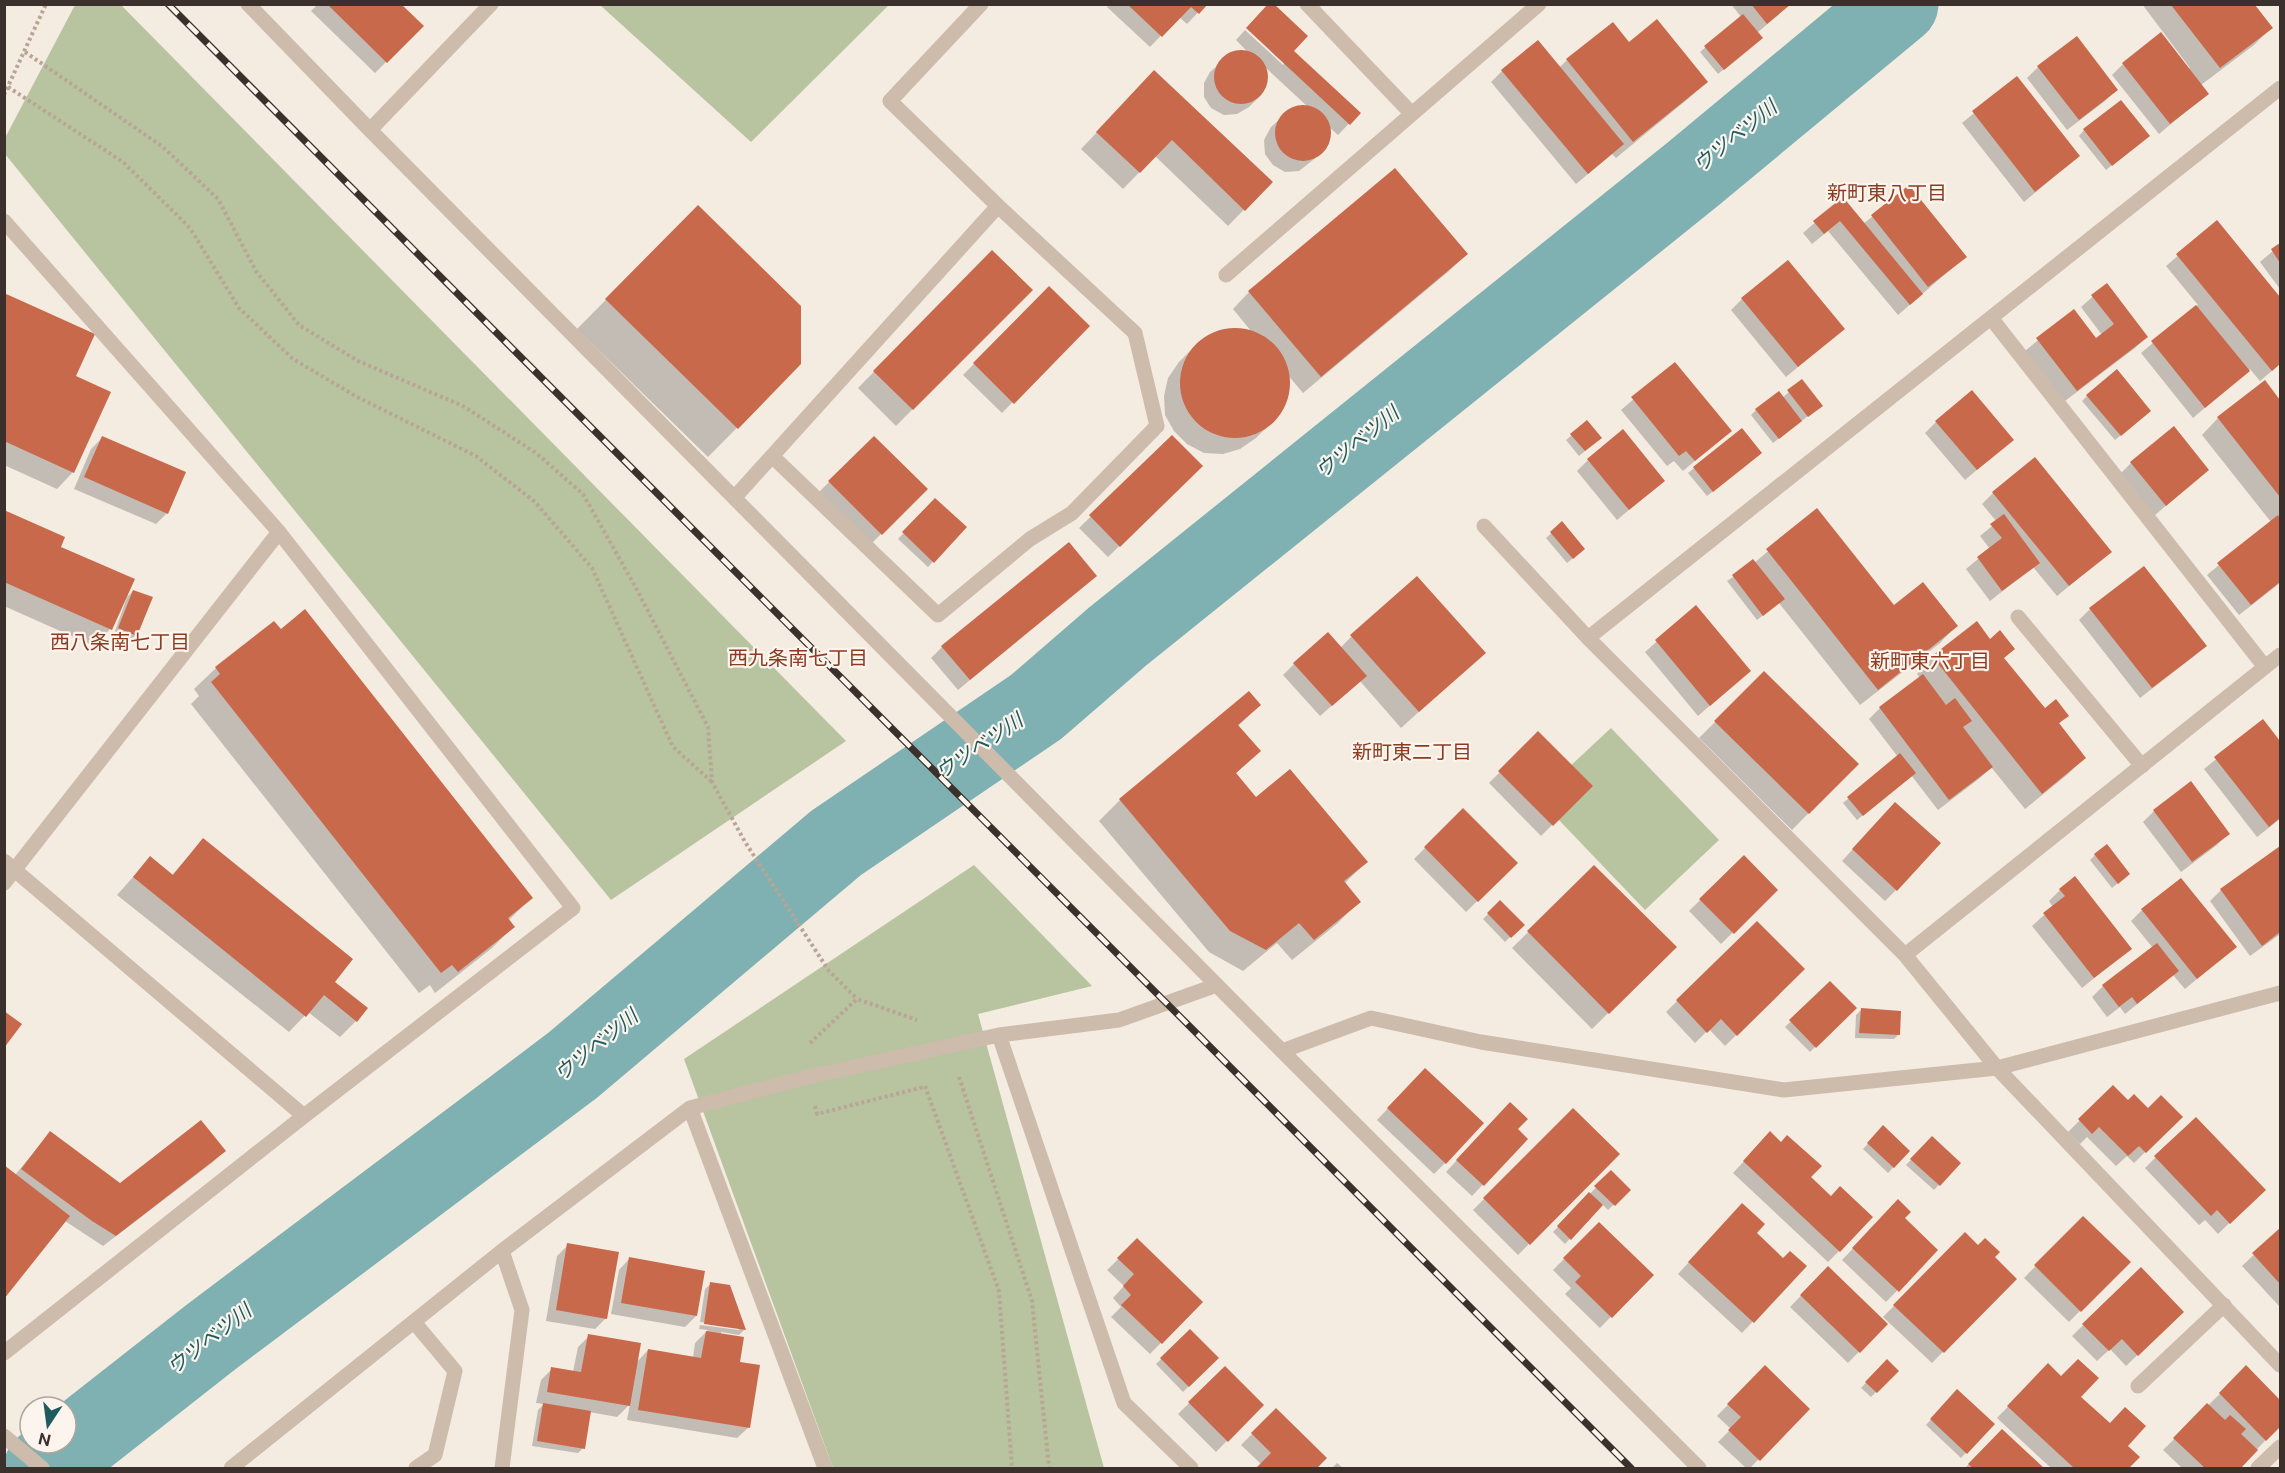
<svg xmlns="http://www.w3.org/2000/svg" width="2285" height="1473" viewBox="0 0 2285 1473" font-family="'Public Sans','Noto Sans JP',sans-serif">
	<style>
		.green { fill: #b8c4a0 }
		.shadow { fill: #0003 }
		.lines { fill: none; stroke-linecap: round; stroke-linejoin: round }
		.river { stroke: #7fb0b2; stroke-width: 81 }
		.building { fill: #c8694b }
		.path { stroke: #b9a596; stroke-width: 4; stroke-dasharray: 3 3; stroke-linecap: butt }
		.service { stroke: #cdbbac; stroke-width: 15 }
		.minor { stroke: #cdbbac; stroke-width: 15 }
		.rail-casing { stroke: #3b302b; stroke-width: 7 }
		.rail { stroke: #fbf5ee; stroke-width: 4.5; stroke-dasharray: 14; stroke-linecap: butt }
		.labels { text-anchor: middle; stroke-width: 4.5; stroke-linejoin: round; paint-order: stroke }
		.water-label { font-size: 20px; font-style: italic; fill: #1f5a5e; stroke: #fbf5ee }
		.neighbourhood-label { font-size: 20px; fill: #8c3b22; stroke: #fbf5ee }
	</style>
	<rect width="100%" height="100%" fill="#f4ebe1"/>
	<path class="green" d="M75 5H121L846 741 611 900 5 154V138Z
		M600 5H889L751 142Z
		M1611 728 1719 840 1645 910 1537 797Z
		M974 865 1092 986 978 1014 1104 1468H833L684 1059Z"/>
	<path class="shadow" d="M318 4H399L422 26 375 73 311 11Z
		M1110 4H1206L1187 24 1179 17 1150 47 1107 7Z
		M1731 4H1791L1757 33 1756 43 1718 74 1700 52 1741 17Z
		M2142 4H2253L2271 28 2254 45 2201 85 2207 94 2159 134 2112 75 2123 64 2188 69 2190 68Z
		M1245 30 1283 65 1292 51 1359 113 1338 135 1328 126 1329 139 1323 152 1299 171 1285 172 1273 165 1265 154 1264 140 1271 127 1283 116 1294 108 1308 107 1266 68 1267 82 1261 95 1249 107 1237 114 1224 115 1211 108 1204 97V83L1210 72 1233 52H1248L1236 40Z
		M1629 44 1706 82 1689 98 1616 158 1612 154 1576 184 1491 82 1502 71 1559 68 1567 60Z
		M2038 67 2116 90 2105 101 2067 130 2027 78Z
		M2017 78 2078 156 2024 202 1962 123Z
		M1138 89 1271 182 1228 226 1155 156 1123 189 1081 149Z
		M2084 130 2142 141 2106 170 2079 136Z
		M1909 187 1965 257 1898 315 1828 231 1812 244 1803 233 1842 199 1863 224Z
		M698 207 800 364 708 457 577 329Z
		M2217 222 2280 299V364L2260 381 2250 369 2193 418 2141 353 2198 305 2166 266Z
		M2280 245V289L2260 262Z
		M992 252 1030 290 896 426 858 388Z
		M1466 254 1449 271 1303 393 1287 374 1289 387 1284 406 1274 420 1256 438 1240 449 1223 454 1204 453 1187 444 1174 431 1165 415 1164 396 1168 378 1179 362 1196 345 1212 334 1230 329 1251 331 1233 309 1249 292Z
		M2106 285 2146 337 2135 348 2065 401 2025 351 2073 311 2095 340 2102 335 2081 307Z
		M1049 288 1088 326 1002 413 963 375Z
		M4 295 74 377 73 472 57 489 4 465Z
		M1742 299 1843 329 1786 377 1731 310Z
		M1675 364 1730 431 1683 471 1674 461 1667 466 1621 410Z
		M1802 381 1821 406 1773 443 1751 415 1756 410 1782 398Z
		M2264 382 2280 402V583L2239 615 2207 575 2271 522 2202 435 2218 418Z
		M2087 396 2144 416 2115 440 2082 401Z
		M1587 422 1595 443 1579 456 1566 440Z
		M1936 422 2012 440 1965 480 1925 433Z
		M1742 430 1755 458 1707 496 1688 473Z
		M1172 437 1201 466 1108 557 1079 528Z
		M102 438 167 513 156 524 74 489 91 449Z
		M874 438 926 489 870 545 818 493Z
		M1588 460 1663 481 1617 520 1577 471Z
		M2131 463 2207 470 2154 516 2120 474Z
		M1993 493 2110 552 2057 596 2033 567 1990 601 1966 569 1990 549 1980 536 1997 522 1982 504Z
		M935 500 965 527 928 567 898 539Z
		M1817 510 1894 607 1956 626 1940 643 1860 705 1779 603 1757 620 1727 581 1754 563Z
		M4 512 110 629 94 646 4 606Z
		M1562 524 1578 554 1567 563 1546 538Z
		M1095 576 958 690 931 658 942 647Z
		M133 591 136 635 131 640 114 634 127 597Z
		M1695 608 1749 671 1698 716 1645 652Z
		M2090 609 2205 646 2193 657 2140 698 2079 620Z
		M274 623 531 898 508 921 513 927 492 948 435 993 430 985 419 993 191 704 199 696 194 689 216 668Z
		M1352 636 1484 653 1401 728 1360 681 1320 716 1283 675 1294 664 1340 648Z
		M1933 657 2045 710 2067 715 2058 725 2084 758 2068 774 2025 809 1991 767 1980 778 1938 810 1911 775 1857 820 1843 803 1898 757 1869 719 1880 708 1920 678 1917 674Z
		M1764 673 1857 764 1792 830 1699 738Z
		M1259 705 1237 727 1259 751 1235 774 1256 799 1366 862 1344 884 1359 901 1338 923 1292 960 1277 943 1243 971 1209 952 1099 821 1120 800Z
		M2263 721 2280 744V819L2257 837 2204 769Z
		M1538 734 1591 786 1541 836 1489 783Z
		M1463 810 1516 863 1466 912 1414 859Z
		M2154 811 2228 833 2217 845 2181 872 2143 822Z
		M1884 815 1896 890 1885 901 1842 861Z
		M203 840 333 982 356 1021 340 1037 308 1012 289 1032 117 895 150 858 171 876Z
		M2280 848V936L2279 935 2250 956 2210 901 2221 890Z
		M2095 855 2123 879 2112 888 2090 860Z
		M1744 857 1776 890 1721 944 1689 911Z
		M1594 867 1675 947 1592 1029 1512 948Z
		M2060 890 2130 949 2082 988 2032 926 2053 907 2049 901Z
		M1500 902 1522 925 1505 942 1483 919Z
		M2142 910 2235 947 2185 989 2173 975 2125 1014 2120 1007 2107 1017 2092 997 2103 986 2153 948 2131 921Z
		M1757 923 1803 969 1725 1046 1709 1029 1695 1043 1666 1012Z
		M1830 983 1854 1008 1810 1052 1785 1027Z
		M1861 1010 1899 1034 1894 1039 1855 1038 1856 1015Z
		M1414 1081 1445 1163 1434 1174 1377 1120Z
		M2113 1087 2128 1102 2148 1110 2181 1117 2134 1163 2127 1156 2116 1166 2087 1137 2080 1144 2068 1132Z
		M1573 1110 1618 1154 1518 1255 1473 1210Z
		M1499 1115 1526 1139 1472 1196 1446 1172Z
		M1883 1127 1908 1152 1888 1173 1863 1149Z
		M50 1133 120 1185 224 1151 213 1162 103 1246 65 1221 15 1175Z
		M1932 1138 1959 1163 1934 1190 1906 1165Z
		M1759 1145 1809 1177 1831 1198 1839 1251 1828 1262 1733 1173Z
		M2156 1157 2263 1190 2218 1234 2205 1220 2199 1225 2145 1168Z
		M1611 1172 1629 1190 1608 1210 1602 1204 1565 1244 1553 1232Z
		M1898 1202 1903 1218 1936 1250 1886 1302 1842 1260Z
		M1731 1217 1754 1233 1783 1260 1805 1266 1742 1333 1678 1274Z
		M2083 1218 2128 1262 2069 1322 2024 1278Z
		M1599 1224 1651 1275 1600 1328 1565 1294 1571 1288 1553 1270Z
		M2280 1230V1307L2242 1266Z
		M1965 1234 2015 1279 1932 1363 1883 1317Z
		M1137 1241 1201 1302 1150 1354 1111 1317 1121 1307 1113 1298 1124 1286 1107 1270Z
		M568 1245 606 1318 595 1329 546 1321 557 1256Z
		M630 1258 696 1316 685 1327 611 1314 619 1270Z
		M1828 1268 1886 1324 1848 1363 1790 1307Z
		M2141 1269 2182 1312 2126 1366 2110 1349 2097 1361 2072 1336Z
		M711 1284 744 1330 739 1335 721 1332V1335L738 1364 749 1427 737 1438 627 1420 630 1404 617 1417 589 1412 583 1448 578 1453 532 1446 538 1410 544 1404 536 1403 541 1380 552 1369 573 1372 578 1347 589 1336 636 1363 648 1350 693 1358 695 1343 708 1330 699 1329 700 1325 739 1330V1327L700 1322 705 1289Z
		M1190 1331 1217 1358 1183 1392 1156 1364Z
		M1887 1361 1897 1371 1871 1397 1861 1388Z
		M1765 1367 1808 1409 1750 1468H1746L1718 1442 1731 1429 1717 1416Z
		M1225 1368 1262 1405 1216 1452 1178 1414Z
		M2246 1368 2280 1402V1425L2239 1468H2182L2163 1450Z
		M2037 1377 2079 1397 2138 1457 2127 1468H2051L1997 1418Z
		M1957 1391 1993 1424 1961 1458 1926 1425Z
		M1276 1410 1325 1458 1315 1468H1258L1262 1465 1241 1445Z
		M2002 1431 2042 1468H1965Z
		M1337 1463 1343 1468H1332Z"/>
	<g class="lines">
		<path class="river" d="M44 1468 211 1337 573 1065 836 843 1036 707 1117 637 1693 174 1898 4"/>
	</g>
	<path class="building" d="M327 4H401L424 26 387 63Z
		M1127 4H1208L1199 14 1191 7 1162 37Z
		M1268 4H1274L1308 36 1294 51 1361 113 1350 125 1246 28Z
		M1751 4H1791L1767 24Z
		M2171 5H2255L2273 28 2220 68Z
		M1743 14 1763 38 1724 70 1704 46Z
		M1657 19 1708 82 1633 142 1566 59 1613 22 1629 42Z
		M2161 32 2209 94 2170 124 2122 63Z
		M2077 36 2118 90 2079 120 2037 66Z
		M1538 40 1624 144 1588 174 1501 70Z
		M1214 77a27 27 0 1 1 54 0a27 27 0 1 1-54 0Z
		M1154 70 1273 182 1245 211 1172 140 1140 173 1096 132Z
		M2017 76 2080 156 2035 192 1972 111Z
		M2121 100 2150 136 2112 166 2083 129Z
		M1275 133a28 28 0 1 1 56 0a28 28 0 1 1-56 0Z
		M1395 168 1468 254 1321 377 1248 291Z
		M1909 185 1967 257 1928 287 1871 215Z
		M1843 197 1923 294 1910 305 1840 221 1824 234 1813 221Z
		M698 205 801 306V364L738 429 605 299Z
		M2217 220 2280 297V364L2272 371 2176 254Z
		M2280 243V263L2271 249Z
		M992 250 1033 290 913 410 873 371Z
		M1788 260 1845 329 1798 367 1741 298Z
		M2107 283 2148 337 2077 391 2036 338 2074 309 2096 338 2114 324 2091 295Z
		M1049 286 1090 326 1014 404 973 363Z
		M4 293 95 334 76 376 111 392 74 473 4 441Z
		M2196 305 2250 371 2205 408 2151 341Z
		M1180 383a55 55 0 1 1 110 0a55 55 0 1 1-110 0Z
		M1675 362 1732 431 1695 461 1686 451 1679 456 1631 397Z
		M2117 369 2151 411 2121 436 2086 395Z
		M1802 379 1823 406 1808 417 1787 390Z
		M2265 380 2280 400V497L2217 417Z
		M1972 390 2014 440 1977 470 1935 421Z
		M1779 391 1802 421 1779 439 1755 409Z
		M1587 420 1602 438 1585 451 1570 434Z
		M2174 426 2209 470 2166 506 2130 462Z
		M1742 428 1762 453 1713 492 1693 467Z
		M1623 429 1665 481 1629 510 1587 459Z
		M1172 435 1203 466 1120 547 1089 515Z
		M102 436 186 472 168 514 84 477Z
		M874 436 928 489 882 535 828 481Z
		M2035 457 2112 552 2069 586 1992 492Z
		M935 498 967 527 934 563 902 532Z
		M1817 508 1894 605 1923 582 1958 626 1878 690 1766 549Z
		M4 510 65 537 61 547 135 579 112 630 4 582Z
		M2004 514 2040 563 2002 591 1977 557 2002 538 1990 524Z
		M2278 515 2280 519V582L2251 605 2217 563Z
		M1562 521 1585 549 1573 559 1550 532Z
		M1069 542 1097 576 970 680 941 646Z
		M1753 559 1785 599 1763 616 1732 575Z
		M2144 566 2207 646 2152 688 2089 608Z
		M1417 576 1486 653 1419 712 1350 635Z
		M133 590 153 597 137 636 118 628Z
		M1696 605 1751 671 1710 706 1655 640Z
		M305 609 533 898 508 918 515 927 458 972 452 965 441 973 211 682 220 674 215 667 274 621 281 629Z
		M1977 621 1990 639 2000 630 2015 649 2004 658 2045 708 2056 699 2069 716 2059 723 2086 758 2042 794 1932 656Z
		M1328 632 1367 676 1332 706 1293 663Z
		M1764 671 1859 764 1809 814 1714 721Z
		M1923 674 1946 705 1955 698 1972 721 1963 727 1993 767 1949 800 1879 707Z
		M1249 691 1261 705 1238 725 1261 751 1236 773 1256 797 1290 769 1368 862 1344 881 1361 902 1314 940 1299 923 1266 950 1230 931 1119 799Z
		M2263 719 2280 741V818L2269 827 2214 757Z
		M1538 731 1593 786 1553 826 1498 771Z
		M1900 753 1916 773 1863 816 1847 797Z
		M2191 781 2230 834 2192 862 2153 810Z
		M1895 802 1941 843 1897 891 1852 849Z
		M1463 808 1518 863 1478 902 1424 847Z
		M203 838 353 959 335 982 368 1008 357 1022 324 995 306 1017 133 877 150 856 173 875Z
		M2107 844 2130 874 2118 884 2094 854Z
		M2280 846V932L2262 946 2220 889Z
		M1744 855 1778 890 1734 934 1699 899Z
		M1594 865 1677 947 1609 1014 1527 931Z
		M2075 876 2132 949 2094 978 2043 913 2065 896 2059 889Z
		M2181 878 2237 947 2197 979 2141 909Z
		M1500 900 1525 925 1511 938 1487 913Z
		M1757 921 1805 969 1737 1036 1721 1019 1707 1033 1676 1000Z
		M2157 943 2179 971 2137 1004 2132 997 2119 1007 2102 985Z
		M1830 981 1857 1008 1816 1048 1789 1020Z
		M1861 1008 1901 1011 1900 1035 1859 1033Z
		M4 1011 22 1024 4 1048Z
		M1425 1068 1484 1123 1446 1164 1387 1108Z
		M2113 1085 2128 1100 2134 1094 2148 1108 2161 1095 2183 1117 2146 1153 2139 1146 2128 1156 2099 1127 2092 1134 2078 1119Z
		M1510 1102 1528 1119 1518 1129 1528 1139 1484 1186 1456 1160Z
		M1573 1108 1620 1154 1530 1245 1483 1198Z
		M2196 1117 2266 1190 2230 1224 2217 1210 2211 1216 2154 1156Z
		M201 1120 226 1151 116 1236 92 1221 21 1169 50 1131 120 1183Z
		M1883 1125 1910 1151 1894 1168 1867 1143Z
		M1770 1131 1781 1142 1787 1135 1822 1166 1811 1177 1831 1196 1840 1186 1873 1217 1840 1252 1743 1161Z
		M1932 1136 1961 1163 1940 1186 1910 1159Z
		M4 1165 70 1216 4 1299Z
		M1611 1170 1631 1190 1615 1206 1594 1186Z
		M1589 1192 1603 1205 1571 1240 1557 1226Z
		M1898 1199 1911 1212 1905 1218 1938 1250 1899 1292 1852 1248Z
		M1742 1203 1765 1224 1757 1233 1783 1258 1790 1251 1807 1266 1754 1323 1688 1262Z
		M2083 1216 2131 1262 2081 1312 2034 1265Z
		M1599 1222 1654 1275 1612 1318 1575 1282 1581 1276 1563 1258Z
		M2280 1228V1284L2252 1253Z
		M1965 1232 1978 1245 1985 1238 2000 1252 1995 1257 2017 1279 1944 1353 1893 1305Z
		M1137 1238 1203 1302 1162 1344 1121 1305 1131 1295 1123 1286 1134 1274 1117 1258Z
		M567 1243 619 1252 607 1319 556 1310Z
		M629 1257 705 1271 697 1316 621 1303Z
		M1828 1266 1888 1324 1860 1353 1800 1295Z
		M2141 1267 2184 1312 2138 1356 2122 1339 2109 1351 2082 1324Z
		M710 1282 730 1285 746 1330 704 1324Z
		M1190 1329 1219 1358 1189 1387 1160 1358Z
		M706 1331 744 1337 740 1362 760 1365 750 1428 638 1410 648 1349 701 1358Z
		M588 1334 641 1343 630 1406 547 1392 551 1367 581 1372Z
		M1887 1359 1899 1371 1877 1393 1865 1382Z
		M2078 1359 2099 1378 2081 1397 2110 1423 2125 1407 2146 1426 2128 1446 2140 1457 2129 1468H2074L2007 1406 2048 1363 2061 1376Z
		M1765 1365 1810 1409 1760 1461 1728 1430 1741 1417 1727 1404Z
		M2246 1365 2280 1400V1427L2266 1441 2219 1393Z
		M1225 1366 1264 1405 1228 1442 1188 1402Z
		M1957 1389 1995 1424 1967 1454 1930 1419Z
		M543 1403 591 1411 585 1449 537 1441Z
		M2207 1403 2225 1420 2230 1415 2246 1429 2241 1434 2258 1450 2241 1468H2205L2173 1438Z
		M1276 1408 1327 1458 1317 1468H1256L1271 1453 1251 1433Z
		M2002 1429 2044 1468H1973L1968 1464Z"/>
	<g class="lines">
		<path class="path" d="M25 52 163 147 218 199 256 271 299 325 358 361 463 406 536 453 583 494 636 588 708 727 712 782 745 842 829 971 857 999
			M8 87 123 162 190 228 239 308 293 359 359 398 476 456 535 502 592 568 673 747 711 781
			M4 95 46 4
			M810 1043 857 999 917 1020
			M959 1077 1032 1301 1049 1468
			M925 1086 999 1291 1012 1468
			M815 1106 817 1114 924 1087"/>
		<path class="service" d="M981 4 890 101 998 206
			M1307 4 1412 114
			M1226 275 1539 4
			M735 497 998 206 1135 333 1157 426 1072 513 1030 539 938 615 772 456
			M2018 617 2142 766
			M414 1322 455 1371 435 1455 416 1468
			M2138 1386 2224 1305
			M2258 1468 2280 1447"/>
		<path class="minor" d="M248 4 370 130 1282 1051 1699 1468
			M370 130 491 4
			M4 221 279 532 573 908 304 1116 4 1353
			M1991 318 2265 667
			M1484 526 1588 638 1905 955 1997 1068 2280 1365
			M1588 638 2280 88
			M4 861 304 1116
			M4 883 279 532
			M1905 955 2280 655
			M999 1035 1124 1403 1191 1468
			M1282 1051 1371 1018 1481 1042 1784 1090 1997 1068 2280 993
			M690 1108 825 1468
			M502 1251 522 1310 502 1468
			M4 1436 42 1468
			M231 1468 502 1251 690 1108 808 1077 999 1035 1119 1020 1217 985"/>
		<g class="rail-casing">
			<path id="rail" d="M168 4 1631 1468"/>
		</g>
		<use href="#rail" class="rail"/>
	</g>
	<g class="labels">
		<g class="water-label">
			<text transform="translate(1735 136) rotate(-39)" y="7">ウツベツ川</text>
			<text transform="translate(1357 442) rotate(-39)" y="7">ウツベツ川</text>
			<text transform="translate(979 746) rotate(-34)" y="7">ウツベツ川</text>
			<text transform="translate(596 1045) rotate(-39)" y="7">ウツベツ川</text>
			<text transform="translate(209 1339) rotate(-38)" y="7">ウツベツ川</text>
		</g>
		<g class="neighbourhood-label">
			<text x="1887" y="200">新町東八丁目</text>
			<text x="120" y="649">西八条南七丁目</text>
			<text x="798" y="665">西九条南七丁目</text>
			<text x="1930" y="668">新町東六丁目</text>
			<text x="1412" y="759">新町東二丁目</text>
		</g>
	</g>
	<rect width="2285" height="1473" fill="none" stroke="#3b302b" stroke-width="12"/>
	<g transform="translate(48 1425) rotate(193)"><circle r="28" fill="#fbf5ee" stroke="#aea6a0" stroke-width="1.5"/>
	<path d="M0-4.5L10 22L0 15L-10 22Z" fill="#1f5a5e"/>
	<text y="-9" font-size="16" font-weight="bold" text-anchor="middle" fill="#3b302b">N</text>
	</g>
</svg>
